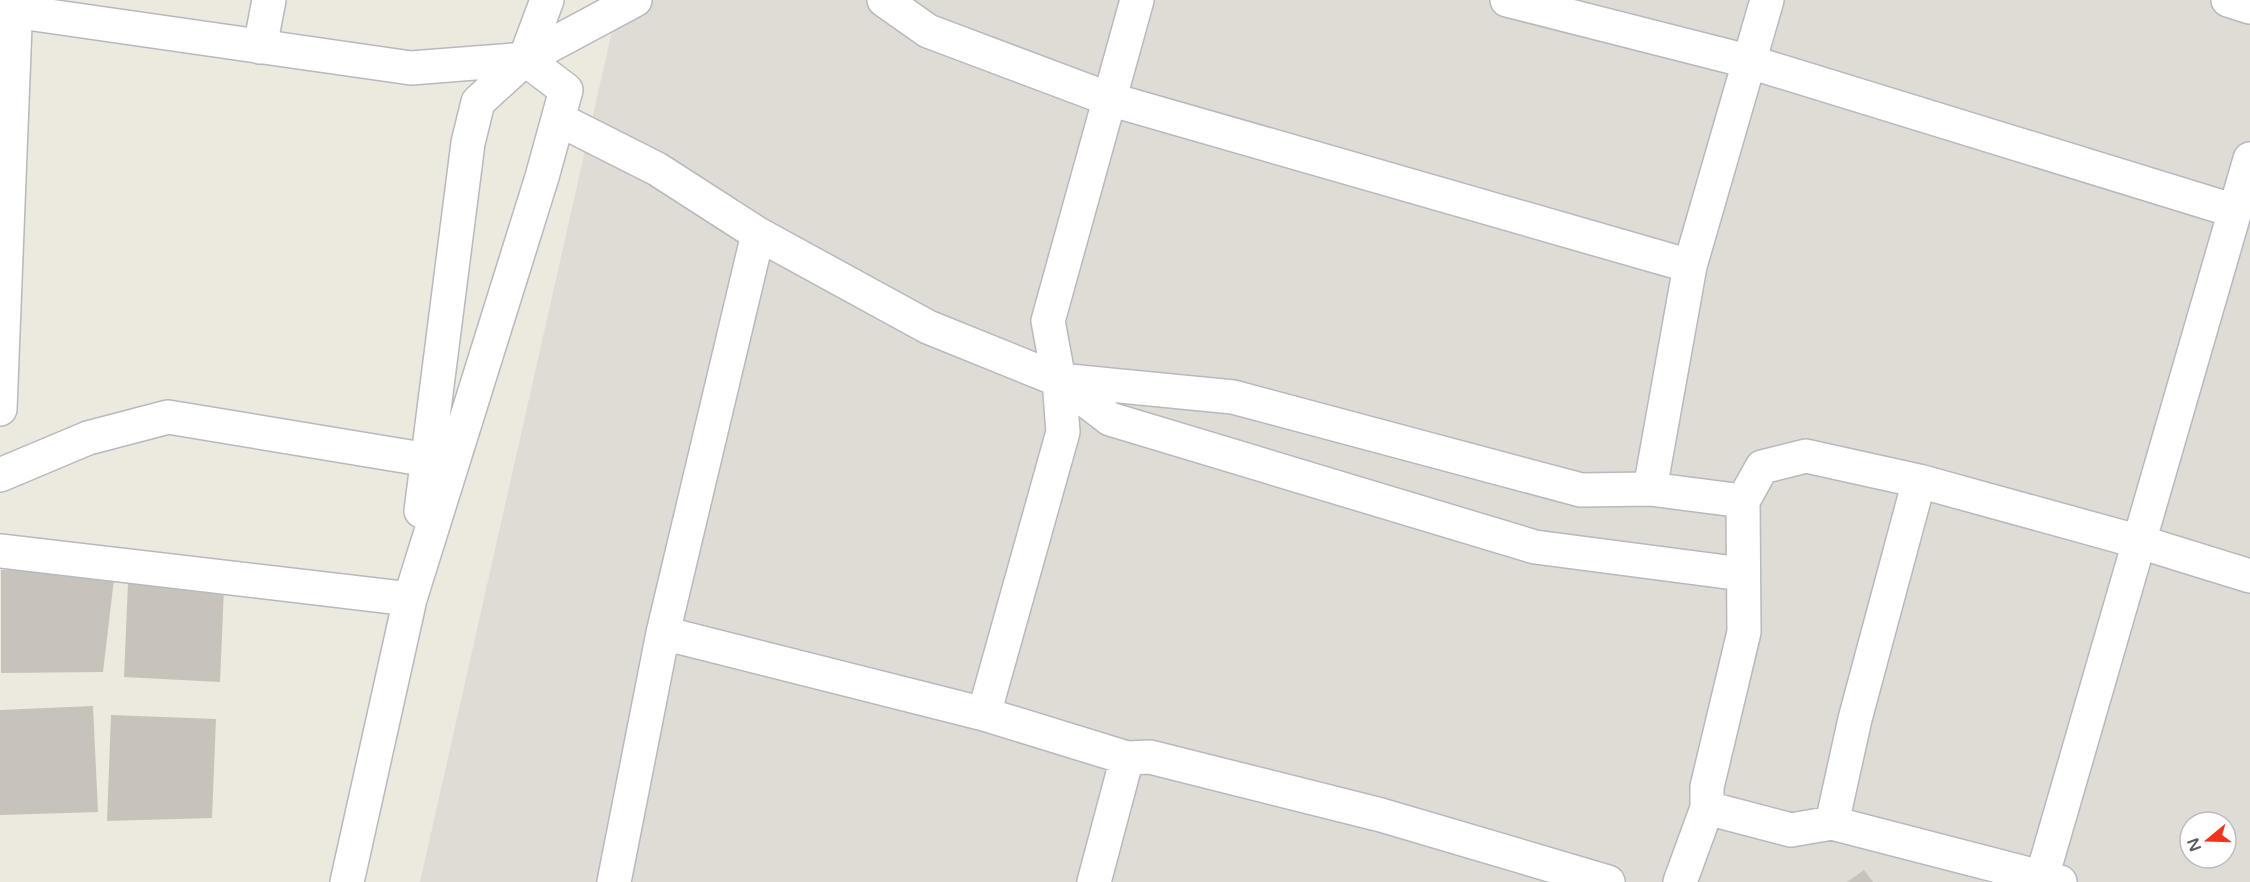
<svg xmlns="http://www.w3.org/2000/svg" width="2250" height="882" viewBox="0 0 2250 882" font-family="'Varela Round',sans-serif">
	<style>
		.industrial { fill: #dfdcd6; fill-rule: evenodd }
		.building { fill: #c7c3bb }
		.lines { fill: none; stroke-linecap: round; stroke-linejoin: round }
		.minor-casing { stroke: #b6b9bf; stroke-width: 36 }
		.minor { stroke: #fff; stroke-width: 33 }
	</style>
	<rect width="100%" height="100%" fill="#ece9de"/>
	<path class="industrial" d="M619 0H2250V882H420ZM2190 822H2226V858H2190Z"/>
	<path class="building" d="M1 570 115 571 103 672 1 673Z
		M128 583 224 588 220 682 124 677Z
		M93 706 98 812 0 815V710Z
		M111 715 216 719 212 818 107 821Z
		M1864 870 1873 882H1847Z"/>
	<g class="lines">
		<g class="minor-casing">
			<path id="minor" d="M884 0 928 31 1109 99 1690 266
				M1507 0 1747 61 2235 211
				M2228 0 2250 7
				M0 9 411 68 525 59 566 90 542 177 410 599 347 882
				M260 47 269 0
				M525 59 547 0
				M558 119 657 169 758 234 928 327 1059 380 1110 419 1535 547 1742 574
				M1059 380 1233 397 1581 490 1650 489 1743 501
				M0 409 16 0
				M0 475 88 438 168 417 428 460 447 471
				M1650 489 1690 266 1767 0
				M421 511 468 143 478 102 525 59 635 0
				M0 551 410 599
				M663 633 984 714 1127 758 1150 757 1381 815 1608 882
				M984 714 1063 432 1059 380 1048 321 1137 0
				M1707 808 1791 830 1832 823 2060 882
				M1832 823 1855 719 1919 481
				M2042 877 2250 159
				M614 882 663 633 758 234
				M1094 882 1127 758
				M1680 882 1707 808V787L1744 632 1743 501 1762 467 1806 456 1919 481 2140 542 2250 576"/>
		</g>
		<use href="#minor" class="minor"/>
	</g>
	<g transform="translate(2208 840) rotate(251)"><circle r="28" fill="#ffffff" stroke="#bcbdc0" stroke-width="1.5"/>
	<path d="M0-4.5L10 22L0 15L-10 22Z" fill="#f3341d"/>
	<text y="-9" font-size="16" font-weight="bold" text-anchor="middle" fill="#575b61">N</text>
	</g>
</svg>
